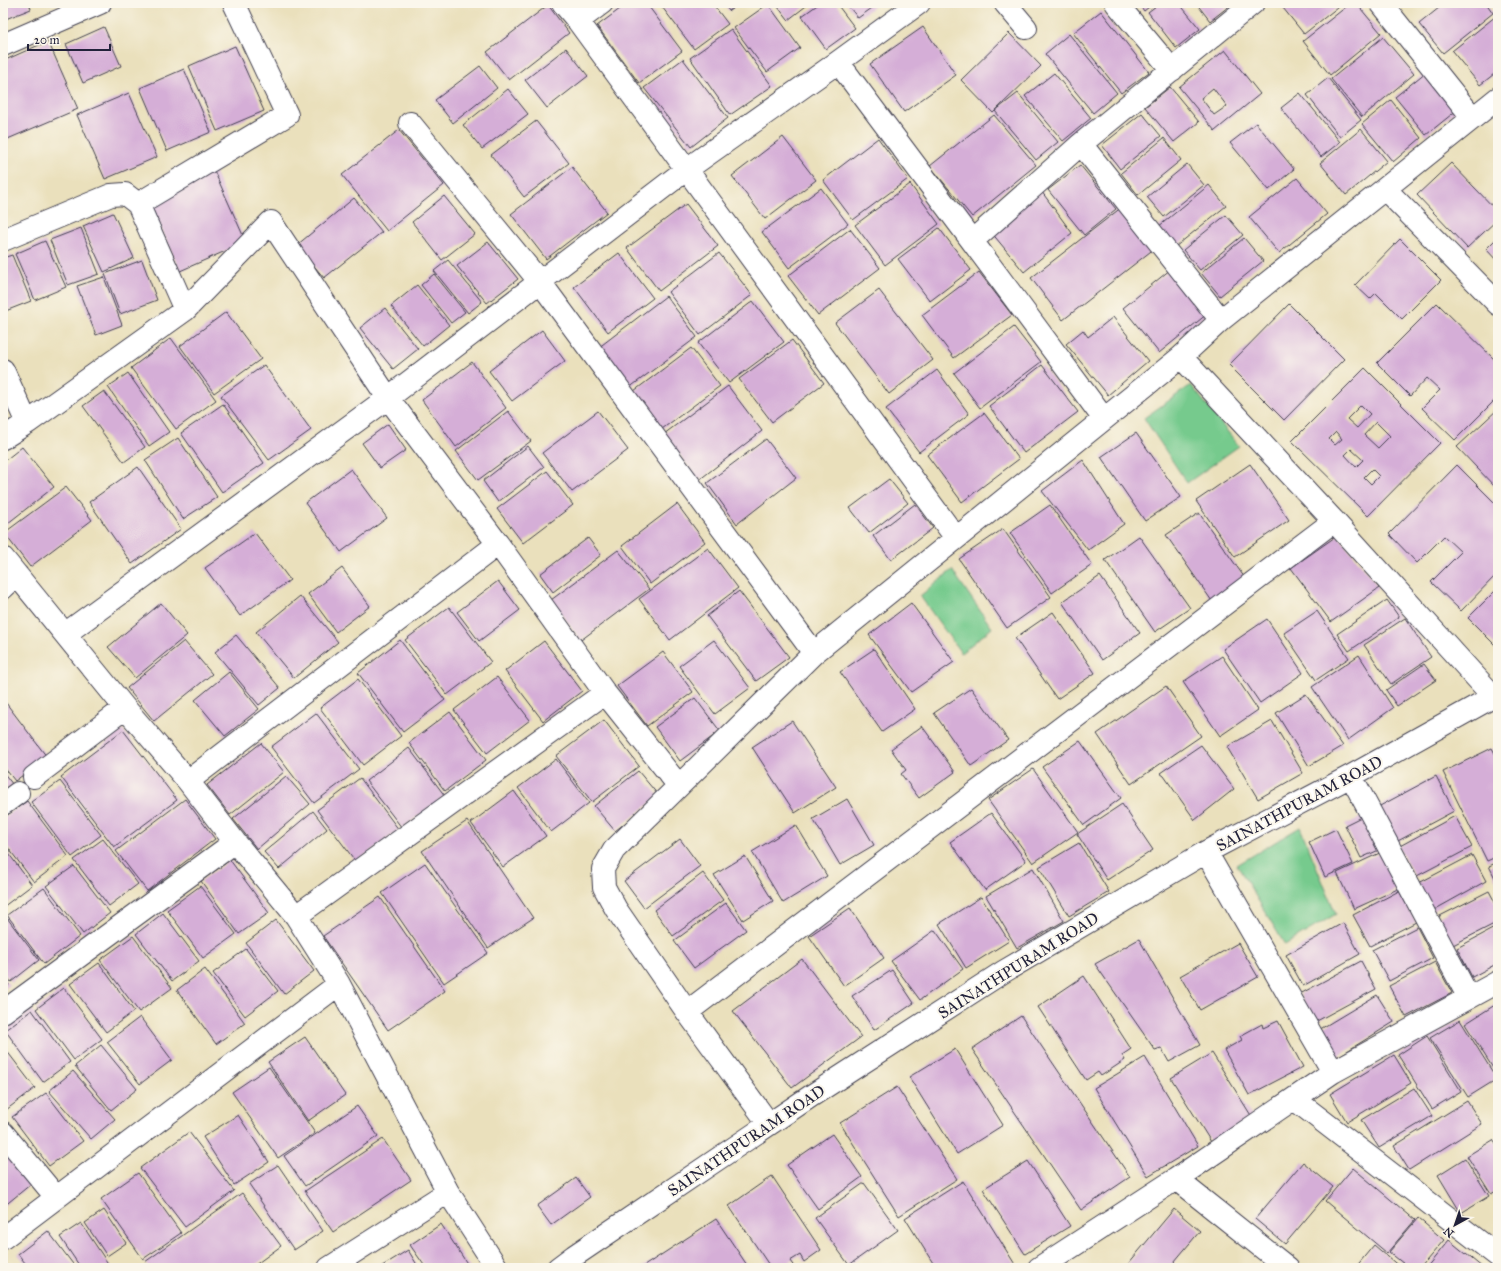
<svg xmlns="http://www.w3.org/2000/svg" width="1501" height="1271" viewBox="0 0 1501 1271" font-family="'IM FELL Great Primer',serif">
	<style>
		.green { fill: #76ca8d; stroke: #4c7664 }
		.building { fill: #d5aed7; fill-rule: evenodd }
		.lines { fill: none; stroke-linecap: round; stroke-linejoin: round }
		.minor-casing { stroke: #403e4e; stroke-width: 24 }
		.minor { stroke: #fff; stroke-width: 22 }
		.labels { text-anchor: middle; stroke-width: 4; stroke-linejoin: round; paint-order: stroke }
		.street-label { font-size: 16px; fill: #22223b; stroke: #fbf7ec }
	</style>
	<rect width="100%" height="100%" fill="#fbf7ec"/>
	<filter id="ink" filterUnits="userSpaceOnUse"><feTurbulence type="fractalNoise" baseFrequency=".025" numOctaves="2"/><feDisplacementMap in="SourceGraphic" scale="8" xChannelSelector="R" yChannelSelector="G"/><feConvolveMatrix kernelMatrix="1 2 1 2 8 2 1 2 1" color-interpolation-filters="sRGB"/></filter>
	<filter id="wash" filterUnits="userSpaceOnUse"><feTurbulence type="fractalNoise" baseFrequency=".012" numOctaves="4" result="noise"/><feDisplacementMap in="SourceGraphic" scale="16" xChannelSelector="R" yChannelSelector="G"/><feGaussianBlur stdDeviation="0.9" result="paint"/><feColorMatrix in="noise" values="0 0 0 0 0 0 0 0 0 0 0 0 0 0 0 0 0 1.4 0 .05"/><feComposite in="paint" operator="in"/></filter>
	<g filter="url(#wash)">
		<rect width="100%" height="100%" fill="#eae0bc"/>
		<path class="green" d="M1191 385 1239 446 1187 483 1144 418Z
			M952 570 992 628 961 653 920 596Z
			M1300 827 1336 914 1285 945 1237 865Z"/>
		<g id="blocks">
			<path class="building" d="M3 3H29L31 9 3 20Z
				M628 3H646L682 51 639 83 597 26Z
				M659 3H712L728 24 694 49Z
				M723 3H740L729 11Z
				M775 3H810L788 20Z
				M820 3H836L855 28 826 49 802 16Z
				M846 3H879L858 18Z
				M1138 3H1154L1144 11Z
				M1160 3H1179L1200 29 1176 48 1148 12Z
				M1196 3H1233L1210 21Z
				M1279 3H1343L1304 34Z
				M1351 3H1356L1381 33 1330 75 1303 41Z
				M1445 3H1486L1493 13 1443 53 1419 24Z
				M768 4 800 48 767 72 734 28Z
				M548 5 569 33 509 80 487 52Z
				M1101 11 1149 72 1121 93 1073 33Z
				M1496 16 1498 18V71L1480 85 1452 51Z
				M104 27 121 66 83 83 66 44Z
				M923 27 956 75 904 112 870 64Z
				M731 29 772 86 730 115 690 58Z
				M1009 33 1041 66 993 113 961 80Z
				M1069 34 1117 93 1093 113 1045 54Z
				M1383 37 1414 74 1362 117 1331 79Z
				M48 41 78 109 3 141V61Z
				M235 46 264 111 217 131 189 66Z
				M566 48 588 76 547 108 525 80Z
				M1225 50 1260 94 1215 131 1179 87ZM1213 88 1227 106 1214 115 1201 98Z
				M683 59 728 118 691 147 644 88Z
				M480 66 497 88 453 123 435 100Z
				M184 69 211 132 167 151 140 88Z
				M1426 72 1457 110 1426 135 1395 97Z
				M1054 73 1091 118 1063 141 1025 96Z
				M1328 78 1361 120 1340 137 1307 95Z
				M1170 87 1199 122 1174 142 1145 107Z
				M508 89 528 114 482 149 463 125Z
				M129 93 157 157 105 179 77 115Z
				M1018 93 1058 142 1036 160 995 111Z
				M1300 93 1340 142 1321 157 1281 108Z
				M1391 100 1421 138 1393 162 1362 124Z
				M1142 113 1161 136 1120 169 1102 145Z
				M994 115 1036 165 972 217 930 166Z
				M536 121 569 163 524 197 491 155Z
				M1256 123 1294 169 1269 190 1230 143Z
				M1361 129 1387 161 1346 195 1320 163Z
				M399 130 444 185 387 231 342 175Z
				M783 137 816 180 765 219 732 176Z
				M878 138 908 179 853 220 823 180Z
				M1164 138 1181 160 1138 195 1121 173Z
				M1451 163 1498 212V219L1467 248 1417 195Z
				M1187 164 1204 185 1164 217 1147 197Z
				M1080 165 1116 209 1084 235 1048 190Z
				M212 166 246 242 180 271 150 203Z
				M572 167 607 212 546 259 511 214Z
				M1297 178 1327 214 1279 253 1249 217Z
				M910 184 939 224 885 265 855 225Z
				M1209 185 1226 206 1175 247 1158 227Z
				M821 188 848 224 789 268 762 232Z
				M1039 188 1072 233 1024 272 991 232Z
				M444 196 475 234 442 260 412 222Z
				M354 198 382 232 324 278 297 245Z
				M686 204 718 246 659 291 627 248Z
				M1122 207 1155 248 1063 320 1031 278Z
				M113 213 134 258 104 272 83 226Z
				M1226 215 1243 235 1200 270 1183 250Z
				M81 228 99 274 68 285 50 240Z
				M939 228 971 270 930 301 898 259Z
				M850 229 880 268 818 315 788 276Z
				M1498 237V262L1486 249Z
				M1244 238 1263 261 1220 296 1201 273Z
				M1400 239 1441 280 1402 319 1376 293 1370 299 1355 285Z
				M45 241 66 287 35 300 15 254Z
				M488 242 518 279 487 303 457 266Z
				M619 253 653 298 608 332 574 287Z
				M719 253 752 295 700 335 668 292Z
				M12 255 31 301 3 312V258Z
				M142 260 157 300 120 314 105 274Z
				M448 260 482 302 468 313 434 271Z
				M1171 269 1207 314 1159 353 1123 308Z
				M979 272 1012 315 954 358 922 315Z
				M434 274 465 312 451 323 421 285Z
				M104 277 122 325 96 335 77 286Z
				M417 285 449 325 423 346 391 306Z
				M879 290 933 360 889 394 835 323Z
				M666 296 697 337 629 388 598 348Z
				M753 301 784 342 729 383 698 343Z
				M1437 303 1498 363V397L1455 440 1422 408 1440 390 1427 378 1410 396 1377 363Z
				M1289 304 1344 359 1284 420 1229 365Z
				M385 308 418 349 393 369 360 328Z
				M226 312 261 359 214 393 180 346Z
				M1113 317 1148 361 1108 395 1066 344 1083 330 1088 337Z
				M1014 327 1041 362 980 408 954 373Z
				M542 330 565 361 512 401 489 371Z
				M171 338 216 400 176 429 131 368Z
				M792 340 824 383 772 422 739 379Z
				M691 348 720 386 662 429 634 391Z
				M472 362 506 408 456 447 422 400Z
				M264 365 311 430 269 460 221 396Z
				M1042 365 1078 412 1024 453 989 406Z
				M1365 368 1440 443 1368 516 1292 441ZM1361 405 1370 414 1357 428 1347 419ZM1376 422 1390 436 1378 448 1364 435ZM1336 432 1342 439 1335 445 1329 439ZM1351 449 1363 460 1356 467 1345 455ZM1372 469 1379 476 1371 484 1364 477Z
				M937 370 969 414 919 452 886 409Z
				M128 373 169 432 149 446 108 387Z
				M728 386 762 431 699 480 664 434Z
				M104 391 145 447 124 462 83 406Z
				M223 404 264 463 222 492 181 433Z
				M1498 409V486L1496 488 1457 447Z
				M508 411 531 441 478 480 456 451Z
				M598 411 628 450 572 492 542 453Z
				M984 413 1019 459 962 502 927 455Z
				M388 424 406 450 380 468 362 443Z
				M1136 433 1181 497 1145 521 1101 457Z
				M178 438 217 497 183 519 145 460Z
				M766 439 796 478 737 524 707 483Z
				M528 446 544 467 498 502 483 481Z
				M22 447 54 487 3 527V462Z
				M1083 460 1124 524 1088 550 1042 491Z
				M1250 464 1289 520 1235 557 1196 501Z
				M1457 465 1498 506V573L1461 611 1431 582 1461 552 1444 536 1417 563 1389 534Z
				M138 467 181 529 132 564 89 502Z
				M351 469 387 518 341 552 305 503Z
				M547 471 573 505 523 543 497 509Z
				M889 479 908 503 869 533 850 508Z
				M66 487 92 520 30 567 4 533Z
				M677 504 705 542 650 584 622 546Z
				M915 504 933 528 891 560 873 536Z
				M1050 505 1092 565 1052 593 1010 533Z
				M1199 513 1247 581 1214 604 1166 535Z
				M1003 529 1051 597 1007 628 959 559Z
				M255 533 290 580 240 616 205 568Z
				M1338 535 1379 588 1331 622 1291 568Z
				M1139 536 1190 608 1155 632 1105 560Z
				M588 538 601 555 553 592 540 574Z
				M708 548 738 588 670 640 639 599Z
				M618 550 649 589 581 640 551 600Z
				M342 568 370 606 336 632 308 594Z
				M1100 576 1140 633 1102 660 1062 602Z
				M498 581 520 610 479 641 457 612Z
				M1498 588V648L1468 618Z
				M739 591 789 657 756 681 707 616Z
				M300 596 338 642 294 678 256 632Z
				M1387 600 1399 617 1349 651 1337 634Z
				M161 603 187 635 135 678 108 647Z
				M911 603 954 662 911 692 869 635Z
				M449 607 491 662 447 695 405 640Z
				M1317 611 1349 658 1316 680 1284 633Z
				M1053 612 1095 673 1057 699 1015 638Z
				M1405 618 1431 657 1391 684 1364 645Z
				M1267 619 1303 673 1260 703 1223 649Z
				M236 635 280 688 259 705 215 652Z
				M400 640 445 700 403 732 358 673Z
				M714 640 750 688 715 714 679 666Z
				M184 641 212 674 154 721 127 688Z
				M544 641 582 691 543 721 505 671Z
				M874 649 915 709 882 732 840 672Z
				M663 652 693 692 647 726 617 686Z
				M1359 655 1393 708 1348 740 1312 687Z
				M1222 656 1258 710 1220 736 1183 682Z
				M1424 664 1436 680 1397 706 1386 690Z
				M229 672 259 709 225 736 195 700Z
				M497 677 530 720 487 753 454 710Z
				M358 679 401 736 363 765 320 708Z
				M1166 686 1201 736 1131 784 1097 734Z
				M971 688 1008 740 971 766 934 713Z
				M1306 694 1343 746 1309 766 1276 713Z
				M695 698 720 731 680 761 655 727Z
				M6 703 47 757 15 781 3 766V706Z
				M450 712 486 760 445 791 409 743Z
				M316 713 359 769 314 803 271 747Z
				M604 720 639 766 592 802 556 756Z
				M792 721 836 787 795 813 752 747Z
				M1272 721 1303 773 1258 799 1227 747Z
				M922 726 955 772 919 798 901 774 906 770 891 749Z
				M123 730 177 800 114 847 61 777Z
				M1080 741 1121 798 1084 825 1042 767Z
				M261 743 284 772 230 815 207 785Z
				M1201 745 1234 789 1195 820 1164 776 1160 773Z
				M409 748 445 796 402 828 366 781Z
				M1492 748 1498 759V856L1487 861 1443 772Z
				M556 759 589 803 551 832 518 788Z
				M1033 769 1078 832 1033 863 988 800Z
				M638 771 659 796 615 831 594 806Z
				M3 772 13 785 3 793Z
				M286 776 310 804 257 849 233 819Z
				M1436 776 1454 811 1396 842 1378 807Z
				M360 778 399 830 356 862 317 810Z
				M60 781 101 835 72 857 31 802Z
				M514 791 546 836 503 867 471 823Z
				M185 799 215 839 147 891 116 851Z
				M847 799 874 845 840 865 813 819Z
				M27 801 68 856 34 882 3 841V818Z
				M1122 804 1153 850 1107 880 1077 834Z
				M313 811 327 829 279 869 264 852Z
				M991 813 1026 861 985 890 950 842Z
				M1363 816 1379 850 1361 858 1345 825Z
				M1455 816 1472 847 1415 877 1398 847Z
				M467 821 533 918 488 948 422 851Z
				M796 825 827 876 783 903 752 852Z
				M1336 829 1353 864 1325 877 1309 842Z
				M103 839 138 884 109 906 74 860Z
				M680 839 700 866 644 908 624 881Z
				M1079 843 1109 892 1069 916 1039 867Z
				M3 846 32 885 3 907Z
				M1384 851 1402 887 1354 909 1337 873Z
				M1472 855 1486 881 1432 911 1417 884Z
				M745 856 773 901 743 920 714 875Z
				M230 860 269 913 239 934 201 881Z
				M1498 862V884L1489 866Z
				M425 863 488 953 444 983 382 893Z
				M74 866 110 913 83 934 46 886Z
				M1033 868 1064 921 1017 948 986 896Z
				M703 873 723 900 673 936 654 910Z
				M200 886 236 934 203 958 167 910Z
				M44 888 80 936 44 964 7 915Z
				M1399 891 1416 922 1370 946 1353 915Z
				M1489 891 1498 908V922L1449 947 1434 919Z
				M380 897 445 991 388 1030 323 936Z
				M981 897 1009 941 966 968 939 924Z
				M726 903 746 930 694 968 674 941Z
				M850 908 884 958 844 986 809 936Z
				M163 913 199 961 172 981 136 934Z
				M4 914 39 960 11 982 3 972V915Z
				M276 920 314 971 284 994 246 943Z
				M1343 923 1360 954 1303 986 1286 955Z
				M1498 926V963L1472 977 1457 948Z
				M1417 927 1433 958 1389 981 1372 950Z
				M935 930 963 969 920 1000 891 961Z
				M133 936 172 988 139 1012 100 960Z
				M1139 939 1200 1045 1169 1062 1161 1048 1155 1050 1095 964Z
				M1238 943 1258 977 1200 1010 1180 976Z
				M246 949 278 991 245 1016 213 973Z
				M802 959 861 1037 792 1088 733 1011Z
				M1361 961 1376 989 1315 1022 1300 994Z
				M1435 962 1452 993 1406 1017 1389 986Z
				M99 963 134 1011 106 1032 70 984Z
				M205 969 245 1023 216 1044 177 990Z
				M892 970 914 1003 874 1030 852 996Z
				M1084 976 1131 1049 1122 1055 1125 1060 1101 1076 1098 1072 1086 1080 1038 1007Z
				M3 977 9 985 3 990Z
				M64 988 102 1039 74 1060 36 1009Z
				M1377 995 1394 1022 1334 1059 1317 1031Z
				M1498 1003V1076L1465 1024Z
				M32 1010 70 1062 43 1082 5 1030Z
				M1021 1016 1130 1177 1081 1210 972 1049Z
				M140 1017 172 1060 140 1084 107 1042Z
				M1460 1020 1497 1079 1468 1097 1430 1038Z
				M1278 1021 1303 1067 1249 1095 1224 1050 1242 1040 1240 1036 1262 1024 1263 1028Z
				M1427 1036 1461 1091 1432 1109 1398 1055Z
				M305 1037 345 1095 308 1121 268 1062Z
				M101 1045 137 1089 111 1110 75 1066Z
				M3 1046 35 1088 6 1110 3 1107Z
				M955 1049 1003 1125 957 1154 909 1077Z
				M1212 1053 1252 1117 1211 1142 1171 1078Z
				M1394 1055 1411 1083 1347 1122 1330 1094Z
				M1145 1057 1198 1146 1148 1176 1094 1088Z
				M269 1067 315 1133 278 1158 232 1092Z
				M73 1071 115 1119 91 1139 49 1091Z
				M897 1087 957 1179 899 1216 840 1123Z
				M1414 1088 1432 1116 1379 1148 1361 1120Z
				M46 1093 83 1141 49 1166 12 1117Z
				M1467 1101 1482 1124 1409 1170 1394 1146Z
				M357 1106 378 1136 305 1186 284 1156Z
				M238 1115 269 1162 234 1185 203 1137Z
				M189 1132 234 1191 185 1227 140 1168Z
				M832 1134 862 1177 818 1209 787 1165Z
				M383 1139 411 1180 333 1232 305 1191Z
				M1493 1140 1498 1147V1190L1491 1194 1467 1156Z
				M3 1148 31 1184 3 1207Z
				M1465 1158 1489 1196 1461 1213 1438 1175Z
				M1028 1161 1070 1226 1025 1254 983 1189Z
				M1303 1162 1333 1187 1285 1244 1255 1219Z
				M278 1165 323 1231 294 1250 249 1184Z
				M1353 1168 1415 1220 1387 1253 1325 1201Z
				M138 1173 181 1233 143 1259 101 1199Z
				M772 1176 821 1250 804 1262 800 1255 790 1261 795 1268H771L729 1206Z
				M576 1178 590 1197 551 1225 537 1206Z
				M963 1181 1016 1266 1014 1268H936L905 1218Z
				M864 1183 898 1230 849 1265 815 1218Z
				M242 1193 281 1246 251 1268H149L145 1262Z
				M1174 1209 1200 1231 1169 1268H1133L1128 1264Z
				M104 1210 126 1243 107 1256 85 1223Z
				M1418 1218 1444 1240 1420 1268H1409L1389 1252Z
				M716 1219 749 1268H641Z
				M81 1223 111 1268H81L60 1237Z
				M441 1224 470 1268H426L410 1245Z
				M48 1231 76 1268H29L18 1254Z
				M1449 1240 1483 1268H1426Z
				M1374 1245 1401 1268H1355Z
				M408 1250 419 1268H379Z"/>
		</g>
	</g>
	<g filter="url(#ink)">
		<use href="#blocks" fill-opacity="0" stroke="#403e4e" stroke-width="1"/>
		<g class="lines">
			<g class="minor-casing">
				<path id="minor" d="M563 3 578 21
					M602 3 578 21 956 538
					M1005 3 1026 28
					M1116 3 1172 70
					M1381 3 1473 118
					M3 45 100 3
					M838 62 972 241 1104 419
					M410 123 540 282 814 653
					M1081 144 1221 320
					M1385 189 1498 304
					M138 204 287 115 234 3
					M3 240 111 195 125 194 138 204 185 310
					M972 241 1081 144 1253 3
					M1181 357 1334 521 1493 696
					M3 370 27 423
					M3 438 27 423 185 310 271 222 388 398 498 544 605 693 679 786
					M3 558 125 708 188 781 235 842 296 916 339 984 448 1192 497 1268
					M3 588 17 575
					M65 634 388 398 687 169 838 62 919 3
					M1351 776 1469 998
					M34 777 125 708
					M188 781 498 544
					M3 804 18 793
					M1206 852 1333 1072
					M296 916 605 693
					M3 1012 235 842
					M687 1012 1334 521
					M1294 1099 1498 1256
					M769 1124 687 1012 616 909 604 887 603 869 614 850 814 653 1181 357 1221 320 1498 98
					M3 1133 56 1197
					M1176 1179 1333 1072 1498 982
					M3 1238 339 984
					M329 1268 448 1192
					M558 1268 574 1256 811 1096 1003 972 1206 852 1351 776 1498 694
					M1039 1268 1176 1179 1288 1268"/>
			</g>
			<use href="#minor" class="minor"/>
		</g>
	</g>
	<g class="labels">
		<g class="street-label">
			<text transform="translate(1299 803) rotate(-28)" y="6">SAINATHPURAM ROAD</text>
			<text transform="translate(1018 965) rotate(-32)" y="6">SAINATHPURAM ROAD</text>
			<text transform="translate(746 1140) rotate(-34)" y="6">SAINATHPURAM ROAD</text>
		</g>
	</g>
	<rect width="1501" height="1271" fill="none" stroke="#fbf7ec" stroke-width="16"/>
	<g transform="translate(1455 1225) rotate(220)" stroke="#fbf7ec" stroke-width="3" paint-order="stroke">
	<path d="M0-3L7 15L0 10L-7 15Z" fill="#22223b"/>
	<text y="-6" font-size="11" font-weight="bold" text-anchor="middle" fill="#22223b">N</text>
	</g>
	<path d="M28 44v6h82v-6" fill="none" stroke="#22223b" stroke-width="2"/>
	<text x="34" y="44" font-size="12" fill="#22223b" stroke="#fbf7ec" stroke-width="3" paint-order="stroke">20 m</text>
</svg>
